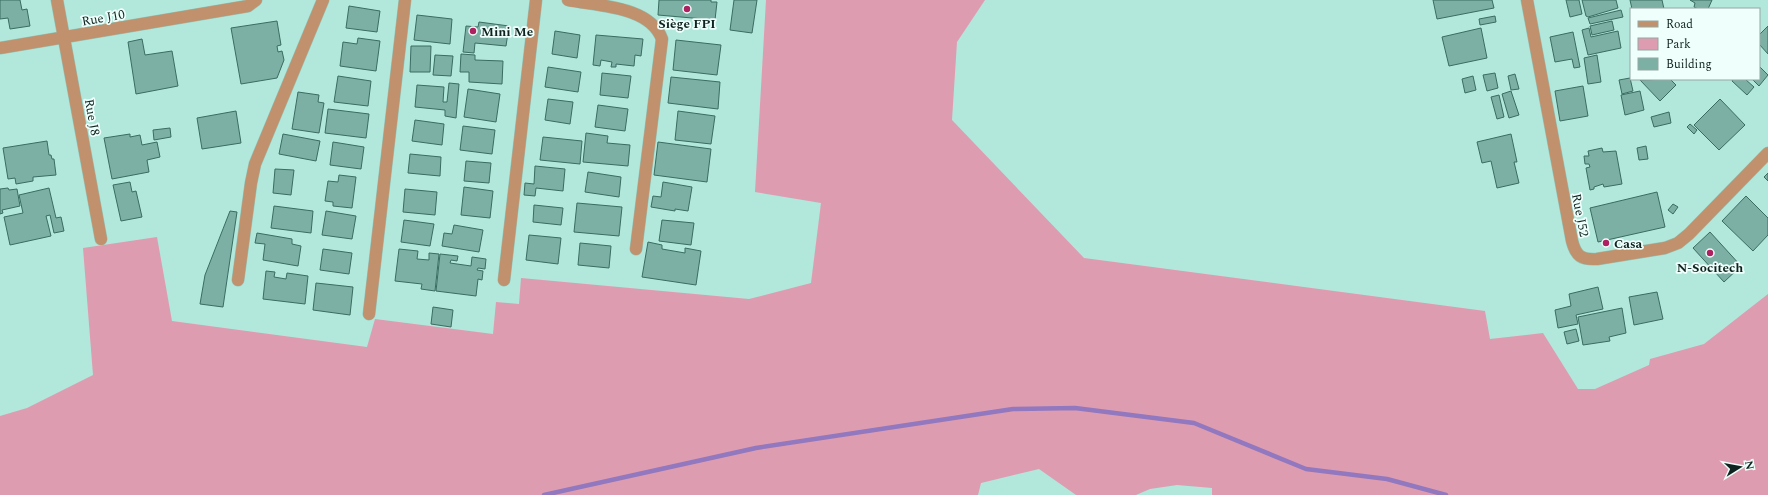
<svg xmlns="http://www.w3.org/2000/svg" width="1768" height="495" viewBox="0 0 1768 495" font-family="Spectral,serif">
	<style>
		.green { fill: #de9cb0 }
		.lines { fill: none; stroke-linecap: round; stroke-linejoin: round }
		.stream { stroke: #9178bf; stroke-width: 4.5 }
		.building { fill: #7db0a5; stroke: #3a6c62 }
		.street-casing { stroke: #94c4b9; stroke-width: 13 }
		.street { stroke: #c0916c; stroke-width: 12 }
		.poi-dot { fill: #ad2160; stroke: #effffb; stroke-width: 1.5 }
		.labels { text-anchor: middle; stroke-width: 3.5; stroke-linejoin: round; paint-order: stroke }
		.street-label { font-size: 13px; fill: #0e231f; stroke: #effffb }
		.poi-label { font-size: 13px; font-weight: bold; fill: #0e231f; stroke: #effffb }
	</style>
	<rect width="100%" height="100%" fill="#b2e7db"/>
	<path class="green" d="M766 0H985L957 42 952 120 1084 258 1485 311 1490 339 1543 333 1578 389H1595L1649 365 1650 359 1704 344 1768 294V495H1212V488L1177 485 1150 489 1136 495H1076L1039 469 981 483 978 495H0V416L27 408 93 375 83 248 157 237 172 321 367 347 375 319 493 334 496 302 519 304 521 278 749 299 811 283 821 203 755 192Z"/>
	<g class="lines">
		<path class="stream" d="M544 495 756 448 1013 409 1075 408 1194 423 1306 469 1387 479 1446 495"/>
	</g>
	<path class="building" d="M0 0H20L22 10 27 9 30 26 10 29 8 18 0 19Z
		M659 0H711V2H717L715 20 658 15Z
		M734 0H757L752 33 730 30Z
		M1433 0H1492L1494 8 1437 19Z
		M1566 0H1579L1582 14 1570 17Z
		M1582 0H1616L1618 8 1588 17 1586 16Z
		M1630 0H1662L1664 9H1632Z
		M1690 0H1712L1708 9H1698L1694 7 1695 3Z
		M349 6 380 11 377 32 346 28Z
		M1621 10 1623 17 1590 24 1588 18Z
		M417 15 452 19 450 44 414 40Z
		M1495 16 1496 22 1480 25 1479 19Z
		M277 21 281 45 277 46 278 52 282 51 284 60 277 78 241 84 231 28Z
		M1612 21 1614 30 1592 35 1590 26Z
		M479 22 509 26 506 46 475 43 474 53 463 52 466 26 478 27Z
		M1768 26V54L1759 44V35Z
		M1481 28 1487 58 1449 66 1442 37Z
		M1589 28 1591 37 1618 31 1621 48 1588 55 1582 30Z
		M555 31 580 35 577 58 552 54Z
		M1573 32 1580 67 1574 68 1572 59 1555 62 1550 37Z
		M596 35 643 39 641 56 635 55 634 66 616 64V67H611L612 62 601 60 600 66 593 65Z
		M358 38 380 41 376 71 340 66 343 42 357 44Z
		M142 39 145 55 172 51 178 86 136 94 128 42Z
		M676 40 721 45 717 75 673 70Z
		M411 46H431L430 72H410Z
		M461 54 475 55V60L503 61 502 84 469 82V72H460Z
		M435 55 453 56 451 76 433 75Z
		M1597 55 1601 82 1588 84 1584 58Z
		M1759 66 1768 75 1759 86 1752 79H1759Z
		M548 67 581 72 578 92 545 87Z
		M602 73 631 76 628 98 600 95Z
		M1495 73 1498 88 1487 91 1483 75Z
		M1515 74 1519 89 1511 90 1508 76Z
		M338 76 371 81 368 106 334 102Z
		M1473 76 1476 90 1465 93 1462 79Z
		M671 77 720 82 718 109 668 103Z
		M1630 78 1633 91 1622 94 1619 80Z
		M1670 79 1676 85 1660 101 1640 80Z
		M1733 79H1745L1754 87 1747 95 1732 81Z
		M449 83 459 84 456 118 445 116V110L415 107 417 85 444 87 443 102H447Z
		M1583 86 1588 116 1560 121 1555 91Z
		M468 89 500 94 496 122 464 117Z
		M1511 91 1519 115 1509 118 1502 94Z
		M1640 91 1644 110 1625 115 1621 95Z
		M298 92 319 95 318 102 324 103 319 133 292 129Z
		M1499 95 1504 117 1497 119 1491 97Z
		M548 99 573 102 570 124 545 120Z
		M1720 99 1745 125 1719 150 1694 125Z
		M598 105 628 109 625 131 595 127Z
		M328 109 369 114 366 138 325 133Z
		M236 111 241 143 202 149 197 118Z
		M678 111 715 116 711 144 675 140Z
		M1669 112 1671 123 1654 127 1651 117Z
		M415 120 444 124 442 145 412 141Z
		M1690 124 1697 130 1694 134 1687 127Z
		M463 126 495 130 492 154 460 150Z
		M170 128 171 137 154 140 153 130Z
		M586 133 608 136 607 143 630 145 628 166 583 162Z
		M130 134V137L140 135 142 145 157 142 160 157 147 160 149 172 112 179 104 138Z
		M283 134 320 141 316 161 279 154Z
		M1511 134 1517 162H1514L1519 183 1497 188 1491 161 1482 163 1477 142Z
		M543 137 582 141 580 164 540 160Z
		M47 141 49 155H51L52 159H54L56 175 33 177V181L16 184 15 178 8 179 3 148Z
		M333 142 364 147 361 169 330 165Z
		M658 142 711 149 707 182 654 175Z
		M1646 146 1648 159 1639 160 1637 148Z
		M1602 148 1603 152 1616 151 1622 184 1604 187 1603 184 1594 187V189L1590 190 1586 168 1590 167 1589 164H1585L1584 156H1589L1588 151Z
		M410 154 441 157 440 176 408 173Z
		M466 161 491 163 489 183 464 181Z
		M535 166 565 169 563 191 536 188 535 196 524 195 525 183 534 184Z
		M275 169 294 170 291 195 273 193Z
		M588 172 621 177 619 197 585 192Z
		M1768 173V181L1764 177Z
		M339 175 356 177 352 208 333 206V202L325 201 328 181 338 182Z
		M130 182 132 192 136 191 142 217 121 221 113 185Z
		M663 182 692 187 688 211 675 209V211L651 207 653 196 661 197Z
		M464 187 493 191 490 218 461 215Z
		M8 188 9 190 17 189 20 206 2 210 3 213 0 214V189Z
		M49 188 56 218 61 217 64 231 54 233 50 215 46 216 51 236 10 245 4 217 23 213 19 195Z
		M405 189 437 192 435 215 403 212Z
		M1657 192 1665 227 1598 242 1590 208Z
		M1746 196 1768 218V235L1753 251 1722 221Z
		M577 203 622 207 619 236 574 232Z
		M1673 204 1678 207 1673 214 1668 210Z
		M534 205 563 208 561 225 533 222Z
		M274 206 313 211 311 233 271 228Z
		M230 211 237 212 223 307 200 304 205 275Z
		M326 211 356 216 352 239 322 235Z
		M404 220 434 224 430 246 401 242Z
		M662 220 694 223 691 245 659 241Z
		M454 225 483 230 479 252 442 246 444 233 452 234Z
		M1710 232 1741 266 1724 282 1693 248Z
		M257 233 292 239V244L301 246 298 266 263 260 265 244 255 243Z
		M529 235 561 238 558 264 526 260Z
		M648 242 662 245V249L685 253V248L701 251 696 285 642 277Z
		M580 243 611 246 609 268 578 265Z
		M323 249 352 253 349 274 320 270Z
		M399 249 418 251 417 259 429 260V253L439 254 435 291 421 289 422 284 395 281Z
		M440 254 458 256 457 261 451 260 450 263 471 266 472 257 486 259 485 269 478 268 477 270 483 271 482 280 478 279 476 296 436 291Z
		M266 271 275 272 274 277 286 279 287 273 308 276 305 304 263 299Z
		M316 283 353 287 350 315 313 310Z
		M1598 287 1603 309 1576 315 1578 324 1558 328 1555 310 1571 306 1569 294Z
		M1657 292 1663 319 1634 325 1629 297Z
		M433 307 453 310 451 327 431 324Z
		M1622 308 1626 333 1609 337 1610 341 1583 345 1578 317Z
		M1576 329 1579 341 1567 344 1564 332Z"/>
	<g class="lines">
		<g class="street-casing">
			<path id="street" d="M57 0 101 239
				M568 0C598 6 650 6 662 39L636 249
				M1527 0 1572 241C1576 256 1581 260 1597 259L1665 248 1678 243 1689 234 1768 153
				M0 48 248 6 256 0
				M238 280 251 183 255 164 323 0
				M504 280 536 0
				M369 314 405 0"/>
		</g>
		<use href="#street" class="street"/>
	</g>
	<g class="poi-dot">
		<circle cx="687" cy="9" r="4"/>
		<circle cx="473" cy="31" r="4"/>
		<circle cx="1606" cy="243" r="4"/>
		<circle cx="1710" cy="253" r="4"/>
	</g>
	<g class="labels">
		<g class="street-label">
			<text transform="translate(103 17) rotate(-10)" y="5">Rue J10</text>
			<text transform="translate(93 117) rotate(80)" y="5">Rue J8</text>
			<text transform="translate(1581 215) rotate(79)" y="5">Rue J52</text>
		</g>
		<g class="poi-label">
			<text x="687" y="28">Siège FPI</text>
			<text x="481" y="36" text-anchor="start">Mini Me</text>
			<text x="1614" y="248" text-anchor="start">Casa</text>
			<text x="1710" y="272">N-Socitech</text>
		</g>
	</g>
	<rect x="1630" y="8" width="130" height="72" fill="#effffb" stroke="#95a7a3"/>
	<rect x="1638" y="21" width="20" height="6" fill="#c0916c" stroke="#95a7a3"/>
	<text x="1666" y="28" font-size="12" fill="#0e231f">Road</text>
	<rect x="1638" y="38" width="20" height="12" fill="#de9cb0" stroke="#95a7a3"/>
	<text x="1666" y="48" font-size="12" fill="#0e231f">Park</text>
	<rect x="1638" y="58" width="20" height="12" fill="#7db0a5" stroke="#95a7a3"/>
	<text x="1666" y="68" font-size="12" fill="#0e231f">Building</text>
	<g transform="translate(1740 467) rotate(79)" stroke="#effffb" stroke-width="3" paint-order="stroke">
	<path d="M0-3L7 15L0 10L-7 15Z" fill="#0e231f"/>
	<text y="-6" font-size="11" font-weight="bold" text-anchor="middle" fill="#0e231f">N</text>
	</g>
</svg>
